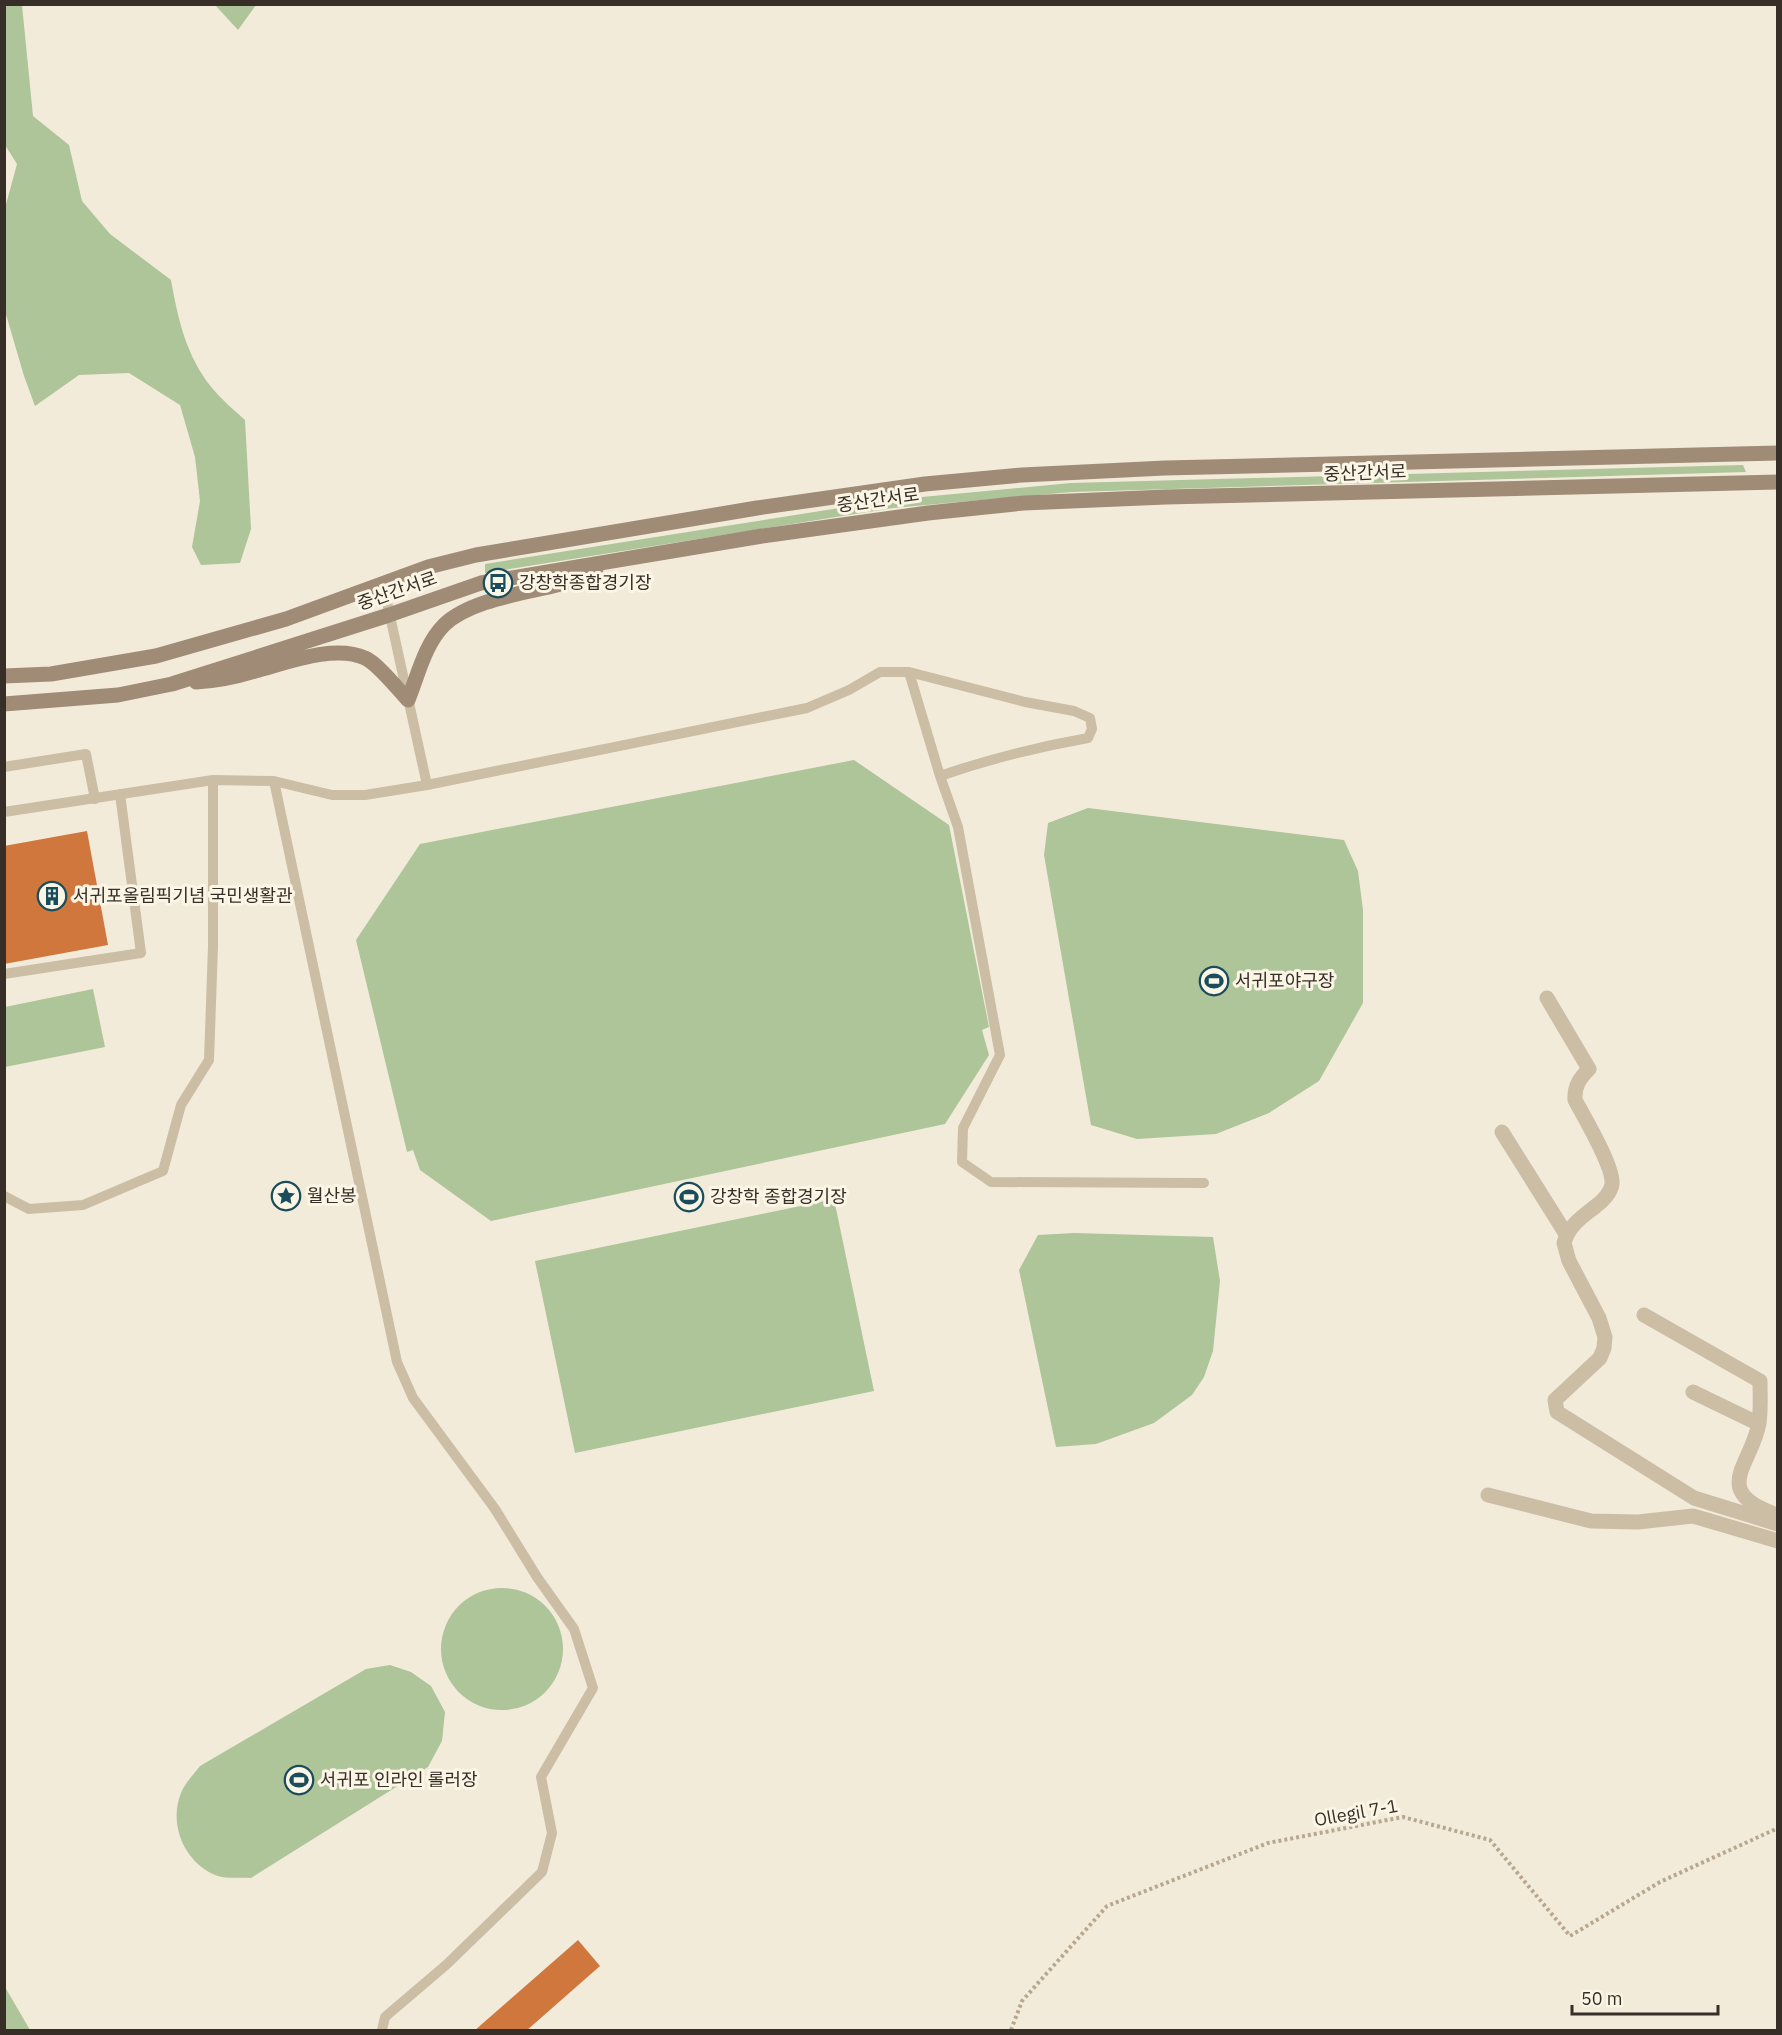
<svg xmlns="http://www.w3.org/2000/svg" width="1782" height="2035" viewBox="0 0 1782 2035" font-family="'IBM Plex Sans','Noto Sans KR',sans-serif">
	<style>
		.green { fill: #aec499 }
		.building { fill: #cf773c }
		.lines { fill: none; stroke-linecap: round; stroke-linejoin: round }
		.path { stroke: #b8a78f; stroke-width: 4; stroke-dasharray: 3 3; stroke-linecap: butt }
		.service { stroke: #ccbda5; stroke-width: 10 }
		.minor { stroke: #ccbda5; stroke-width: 15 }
		.secondary { stroke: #a08c76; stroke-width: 15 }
		.labels { text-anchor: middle; stroke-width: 6; stroke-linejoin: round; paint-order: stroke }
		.street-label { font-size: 18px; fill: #372f27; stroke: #fbf5e6 }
		.poi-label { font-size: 18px; fill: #372f27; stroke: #fbf5e6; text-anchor: start }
	</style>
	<rect width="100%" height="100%" fill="#f3ebda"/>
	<path class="green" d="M5 4 22 5 33 116 69 145 82 201 110 234 171 280C178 319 186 356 212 388 221 399 234 410 245 420L251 529 240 563 201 565 192 547 200 501 195 457 180 405 129 373 79 375 35 406 24 376 5 311V208L17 164 5 145Z
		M215 5H256L238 30Z
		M1743 465 1746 472 1072 492 893 508 485 573V564L890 500 1071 483Z
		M854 760 949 825 989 1027 982 1030 989 1055 945 1124 491 1221 420 1170 413 1150 407 1152 356 940 420 844Z
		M1088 808 1344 840 1358 871 1363 910V1003L1319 1081 1269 1113 1216 1134 1137 1139 1091 1125 1044 855 1048 823Z
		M93 989 105 1047 5 1067V1007Z
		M834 1199 874 1391 575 1453 535 1261Z
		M1074 1233 1213 1237 1220 1281 1213 1351 1204 1377 1192 1395 1154 1423 1096 1444 1056 1447 1019 1270 1038 1235Z
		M441 1649a61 61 0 1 1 122 0a61 61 0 1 1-122 0Z
		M390 1665 411 1672 431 1686 445 1712 442 1741 428 1767 251 1878C241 1877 228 1879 218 1876 185 1864 168 1825 181 1793 185 1783 194 1774 200 1766L366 1669Z
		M5 1987 30 2030H5Z"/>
	<path class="building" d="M87 831 108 945 4 964V846Z
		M578 1940 600 1966 526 2031H474Z"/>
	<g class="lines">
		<path class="path" d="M1011 2030 1022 2001 1107 1906 1268 1843 1403 1817 1490 1840 1570 1936 1660 1882 1778 1828"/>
		<path class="service" d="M909 672 940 776
			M4 767 86 754 95 799
			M274 781 397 1362 413 1398 495 1509 537 1577 574 1629 593 1688 541 1777 552 1833 542 1872 446 1965 385 2017 382 2030
			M427 785 807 708 849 690 880 672H909L1025 702 1074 711 1090 718 1092 729 1088 738C1037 747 989 759 940 776L958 827 1000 1055 963 1128 962 1162 991 1182 1204 1183
			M4 812 213 780 274 781 332 795H365L427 785 383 584
			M4 974 141 953 120 794
			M4 1196 29 1209 83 1205 163 1171 181 1105 209 1060 213 946V780"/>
		<path class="minor" d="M1547 998 1589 1069C1580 1078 1574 1086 1575 1100 1584 1117 1614 1167 1612 1184 1611 1192 1603 1201 1596 1206 1582 1217 1569 1225 1564 1243L1569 1261 1599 1318 1605 1337 1604 1348 1600 1358 1555 1400 1557 1412 1694 1498 1778 1524
			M1502 1132 1566 1234
			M1644 1315 1760 1381C1760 1395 1761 1410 1759 1423 1752 1464 1711 1490 1772 1513
			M1693 1392 1759 1424
			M1488 1495 1591 1521 1638 1522 1693 1516 1778 1541"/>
		<path class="secondary" d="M4 676 51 674 156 656 286 619 428 567 476 555 757 508 925 484 1022 475 1165 468 1778 453
			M196 682C216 681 236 677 255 671 286 663 334 644 365 658 377 663 398 689 408 700 418 675 425 644 444 625 473 597 538 592 575 580 582 578 589 573 596 569
			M4 704 118 695 172 684 389 615 481 583 762 536 928 513 1024 503 1166 497 1778 482"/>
	</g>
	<defs>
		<g id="bus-ring" transform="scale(1.5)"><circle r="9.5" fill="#fbf5e6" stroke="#194d5c" stroke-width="1.5"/><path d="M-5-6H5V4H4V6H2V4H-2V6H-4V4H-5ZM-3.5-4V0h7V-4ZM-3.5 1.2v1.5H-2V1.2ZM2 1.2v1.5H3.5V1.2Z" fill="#194d5c"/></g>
		<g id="building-ring" transform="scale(1.5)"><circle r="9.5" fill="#fbf5e6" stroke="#194d5c" stroke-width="1.5"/><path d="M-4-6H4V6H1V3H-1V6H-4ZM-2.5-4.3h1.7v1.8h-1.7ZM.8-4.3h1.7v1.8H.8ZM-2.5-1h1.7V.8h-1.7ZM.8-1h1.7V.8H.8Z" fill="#194d5c"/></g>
		<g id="stadium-ring" transform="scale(1.5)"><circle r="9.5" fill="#fbf5e6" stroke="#194d5c" stroke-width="1.5"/><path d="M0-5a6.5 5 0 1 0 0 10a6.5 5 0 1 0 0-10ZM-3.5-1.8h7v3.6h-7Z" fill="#194d5c"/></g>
		<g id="sight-ring" transform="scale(1.5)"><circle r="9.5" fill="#fbf5e6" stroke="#194d5c" stroke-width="1.5"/><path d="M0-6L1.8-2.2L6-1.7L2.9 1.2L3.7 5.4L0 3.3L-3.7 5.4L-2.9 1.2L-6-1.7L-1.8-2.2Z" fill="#194d5c"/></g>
	</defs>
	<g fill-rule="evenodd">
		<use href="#bus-ring" x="498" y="583"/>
		<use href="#building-ring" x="52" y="896"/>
		<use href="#stadium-ring" x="1214" y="981"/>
		<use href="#sight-ring" x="286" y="1196"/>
		<use href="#stadium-ring" x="689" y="1197"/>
		<use href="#stadium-ring" x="299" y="1780"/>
	</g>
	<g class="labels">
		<g class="street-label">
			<text transform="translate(1365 473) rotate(-2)" y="6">중산간서로</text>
			<text transform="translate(878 500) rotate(-8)" y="6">중산간서로</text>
			<text transform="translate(397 591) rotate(-19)" y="6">중산간서로</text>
			<text transform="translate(1356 1813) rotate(-10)" y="6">Ollegil 7-1</text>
		</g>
		<g class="poi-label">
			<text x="519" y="589">강창학종합경기장</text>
			<text x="73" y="902">서귀포올림픽기념 국민생활관</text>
			<text x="1235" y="987">서귀포야구장</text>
			<text x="307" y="1202">월산봉</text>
			<text x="710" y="1203">강창학 종합경기장</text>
			<text x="320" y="1786">서귀포 인라인 롤러장</text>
		</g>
	</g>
	<rect width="1782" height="2035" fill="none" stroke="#372f27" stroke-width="12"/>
	<path d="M1572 2005v9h146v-9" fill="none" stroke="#372f27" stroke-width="3"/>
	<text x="1581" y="2005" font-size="18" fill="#372f27" stroke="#fbf5e6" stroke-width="4.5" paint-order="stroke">50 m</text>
</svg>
